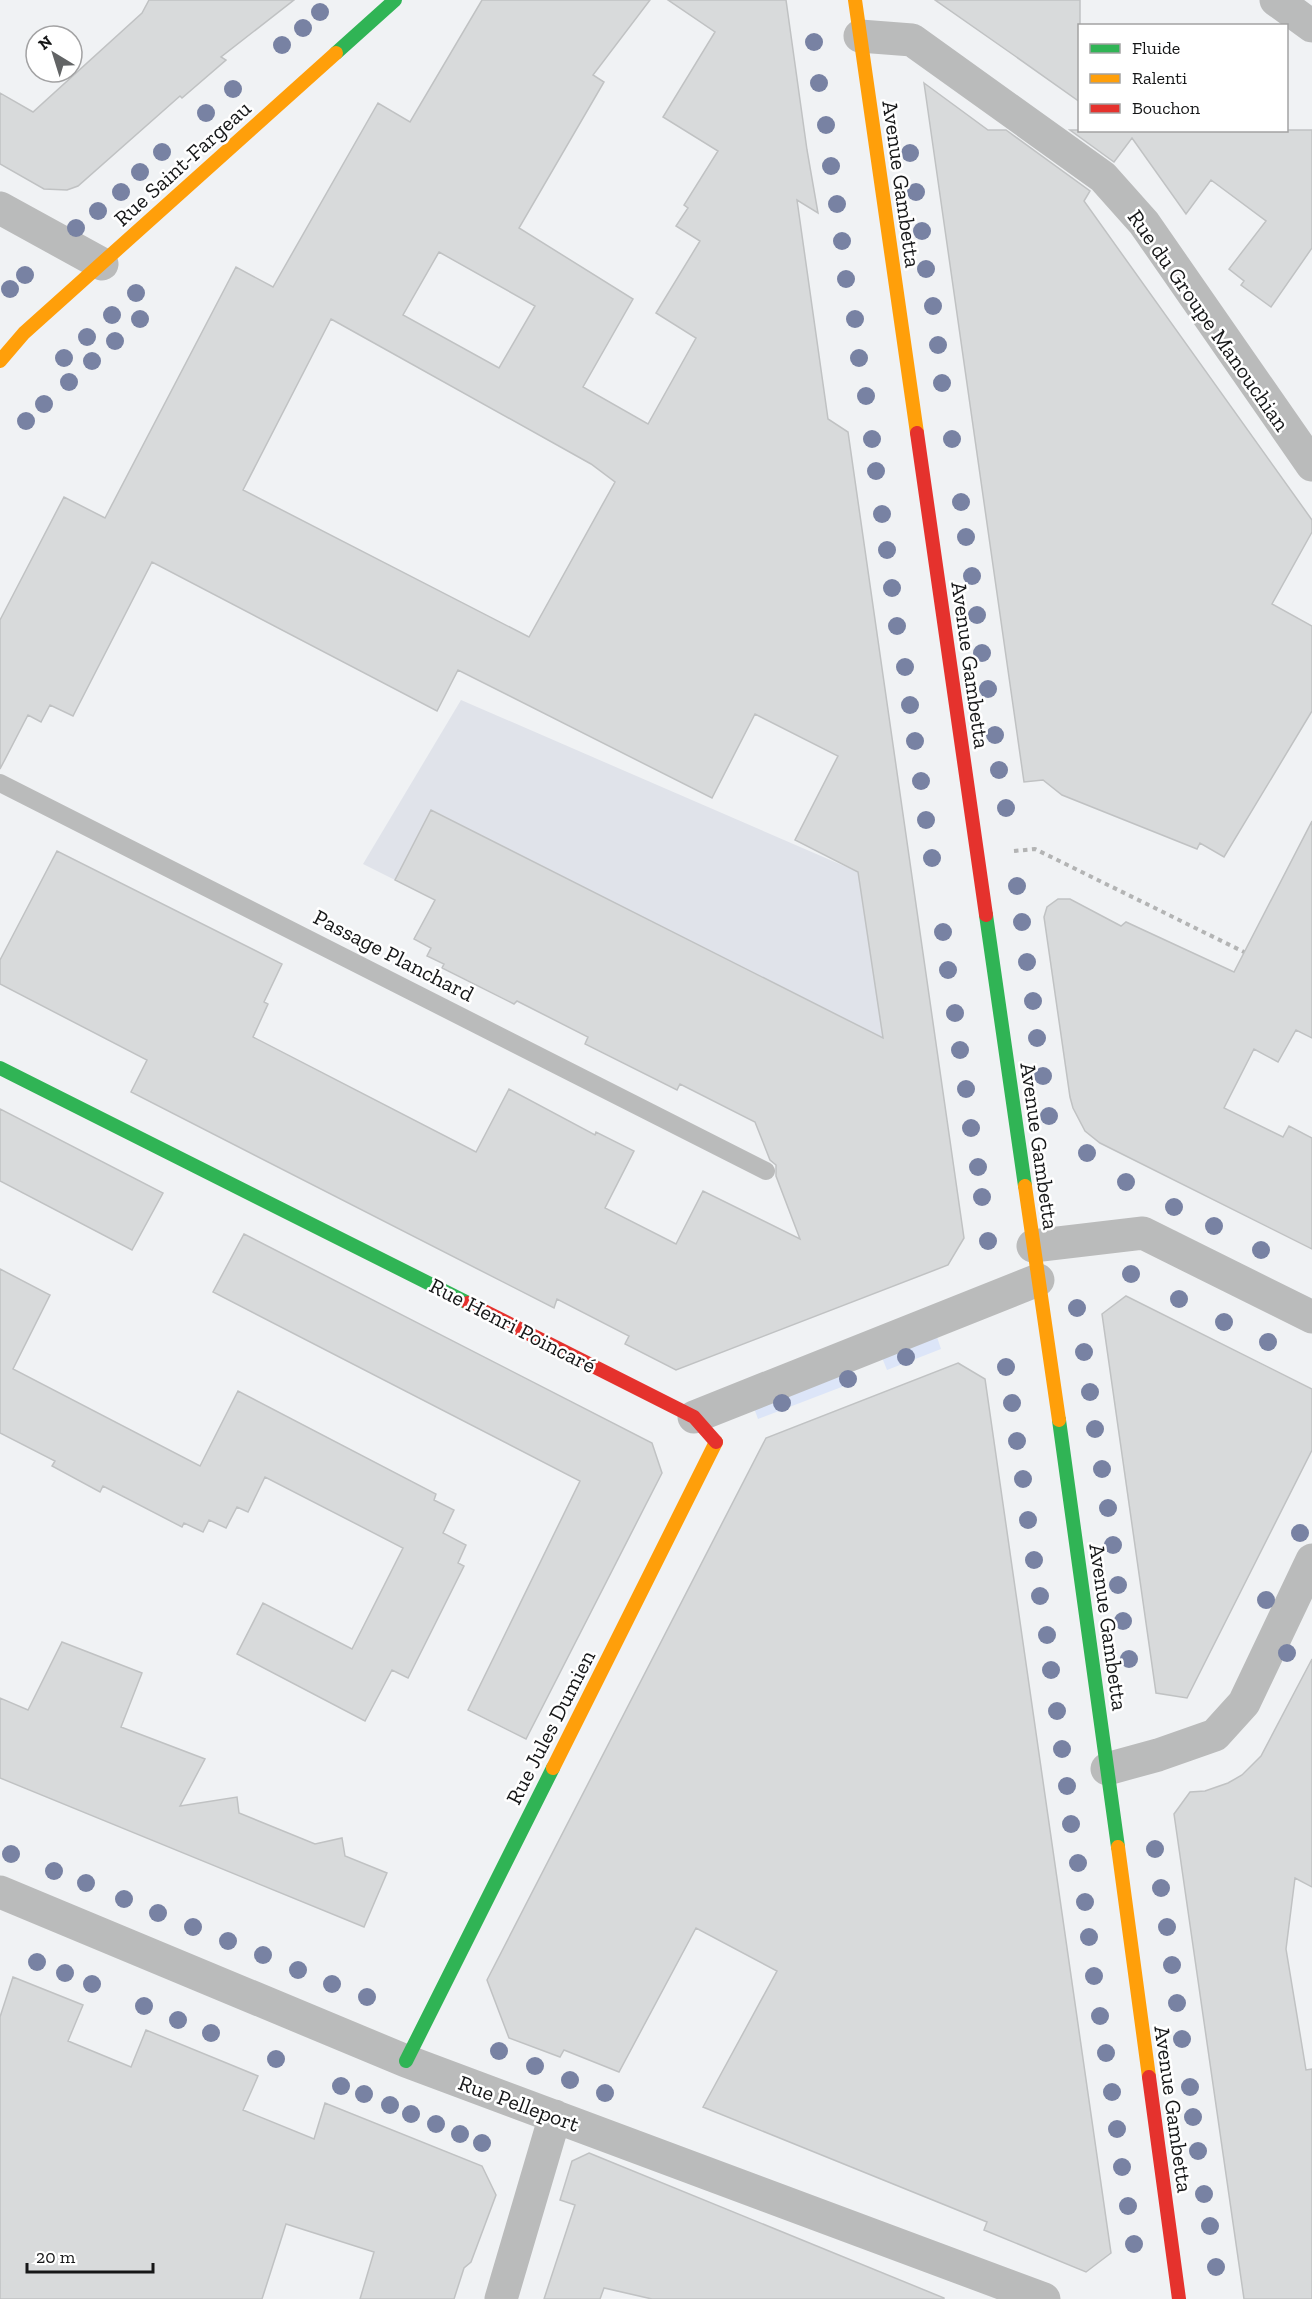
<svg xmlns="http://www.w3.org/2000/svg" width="1312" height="2299" viewBox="0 0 1312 2299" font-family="'Zilla Slab',serif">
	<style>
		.built { fill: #e0e3ea }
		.green { fill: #dce5f8 }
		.building { fill: #d8dadb; stroke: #c0c2c3; stroke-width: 1.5; fill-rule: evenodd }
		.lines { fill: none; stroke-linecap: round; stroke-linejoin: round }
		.path { stroke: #b3b4b4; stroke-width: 4; stroke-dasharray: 4.5 4.5; stroke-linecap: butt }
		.lane { stroke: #babbbb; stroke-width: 18 }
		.street { stroke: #babbbb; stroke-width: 33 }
		.fast { stroke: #30b455; stroke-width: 14 }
		.slow { stroke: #ff9f0a; stroke-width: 14 }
		.jam { stroke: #e5322d; stroke-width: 14 }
		.tree { fill: #7882a3 }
		.labels { text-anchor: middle; stroke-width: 5; stroke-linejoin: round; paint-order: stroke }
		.street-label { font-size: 22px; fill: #161718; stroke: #fff }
	</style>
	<rect width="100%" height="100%" fill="#f0f2f4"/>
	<path class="built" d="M461 700 858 872 952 1158 363 864Z"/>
	<path class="green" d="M934 1328 941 1349 887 1370 879 1350Z
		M845 1364 852 1383 758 1419 751 1400Z"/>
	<path class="building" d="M149 0H294L221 57 226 60 182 98 180 96 78 186 67 190 44 189 0 164V93L33 112 142 13Z
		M482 0H650L593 75 604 82 519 228 633 299 583 387 648 424 696 338 656 313 700 241 676 226 688 208 684 205 718 151 663 117 715 32 668 0H786L807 150 818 213 797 200 828 419 848 432 964 1238 948 1265 676 1370 625 1344 629 1336 557 1299 554 1308 131 1092 147 1060 0 984V960L57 851 282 964 264 1002 268 1004 253 1037 476 1152 509 1089 595 1135 596 1132 634 1151 605 1208 676 1244 703 1191 800 1239 776 1176V1165L770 1160 755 1122 680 1084 677 1090 585 1044 588 1037 517 1001 514 1004 442 968 444 964 427 956 431 948 414 939 435 900 395 880 431 810 883 1038 858 872 795 840 838 756 755 714 712 798 458 670 437 711 152 562 73 716 50 705 41 722 28 715 0 769V620L64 497 105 518 236 267 273 287 378 103 410 122ZM439 252 535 306 499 368 403 315ZM331 319 591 464 615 482 529 637 243 490Z
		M935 0H1080V102L1015 56Z
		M924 83 988 130H1006L1090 191 1084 201 1312 520V532L1272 604 1312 626V711L1224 857 1200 843 1197 849 1062 795 1043 780 1024 782Z
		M1070 130H1312V248L1271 307 1241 285 1244 281 1229 269 1266 221 1211 180 1186 214 1132 138 1114 162Z
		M1312 821V1038L1296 1030 1278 1062 1254 1049 1224 1108 1283 1137 1289 1126 1312 1138V1249L1100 1143 1085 1131 1073 1108 1070 1097 1044 917 1047 907 1058 899H1070L1121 926 1126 922 1234 972Z
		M0 1109 163 1193 132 1250 0 1181Z
		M244 1234 652 1443 662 1473 526 1739 468 1710 580 1481 213 1292Z
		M0 1269 50 1295 13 1369 200 1466 238 1391 436 1494 434 1500 454 1510 443 1533 466 1545 458 1563 464 1566 408 1678 392 1670 365 1721 237 1654 263 1603 352 1649 403 1548 265 1477 248 1512 237 1507 226 1528 209 1520 203 1532 184 1523 182 1527 103 1486 100 1492 52 1466 55 1461 0 1433Z
		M1126 1296 1312 1389V1450L1187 1698 1156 1693 1102 1314Z
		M958 1363 985 1379 1111 2253 1086 2272 984 2230 987 2222 703 2107 777 1971 696 1928 619 2072 564 2050 560 2057 509 2038 487 1980 766 1438Z
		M62 1642 142 1673 121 1727 205 1759 180 1806 237 1797 239 1813 315 1844 342 1838 345 1856 387 1873 364 1927 0 1778V1698L28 1710Z
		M1312 1659V1887L1295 1878 1286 1949 1306 2070 1312 2069V2299H1244L1174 1814 1190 1792 1205 1791 1228 1783 1242 1775 1261 1756Z
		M13 1977 83 2005 68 2041 131 2067 146 2030 258 2076 243 2110 314 2139 325 2103 482 2166 496 2195 471 2262 464 2268 454 2299H360L374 2252 286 2224 262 2299H0V2017Z
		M589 2153 944 2298V2299H652L604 2288 600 2299H544L575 2205 560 2200 572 2161Z"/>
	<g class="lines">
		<path class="path" d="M1014 851 1035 849 1244 952"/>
		<path class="lane" d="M0 783 766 1171"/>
		<path class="street" d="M1276 0 1312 26
			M860 36 912 40 1103 177 1144 223 1312 465
			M0 208 102 264
			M1033 1246 1143 1233 1312 1317
			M694 1417 1038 1280
			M1107 1769 1158 1755 1215 1735 1244 1703 1312 1560
			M0 1892 406 2061 1044 2299
			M501 2299 555 2116"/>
		<path class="fast" d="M336 53 395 0
			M986 915 1025 1186
			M0 1068 468 1303
			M1059 1420 1118 1847
			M406 2061 553 1768"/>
		<path class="slow" d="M855 0 917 433
			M0 361 24 333 336 53
			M1025 1186 1059 1420
			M553 1768 716 1442
			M1118 1847 1149 2077"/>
		<path class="jam" d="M917 433 986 915
			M468 1303 694 1417 716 1442
			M1149 2077 1179 2299"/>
	</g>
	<g class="tree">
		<circle cx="320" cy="12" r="9"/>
		<circle cx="303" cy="28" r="9"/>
		<circle cx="814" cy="42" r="9"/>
		<circle cx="282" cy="45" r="9"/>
		<circle cx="819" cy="83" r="9"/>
		<circle cx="233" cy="89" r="9"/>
		<circle cx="206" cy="113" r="9"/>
		<circle cx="826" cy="125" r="9"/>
		<circle cx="162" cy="152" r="9"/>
		<circle cx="910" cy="153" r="9"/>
		<circle cx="831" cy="166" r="9"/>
		<circle cx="140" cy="172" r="9"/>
		<circle cx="121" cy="192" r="9"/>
		<circle cx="916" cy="192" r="9"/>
		<circle cx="837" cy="204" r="9"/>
		<circle cx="98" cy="211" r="9"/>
		<circle cx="76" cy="228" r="9"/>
		<circle cx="922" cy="231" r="9"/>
		<circle cx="842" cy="241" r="9"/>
		<circle cx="926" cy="269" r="9"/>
		<circle cx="25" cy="275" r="9"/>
		<circle cx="846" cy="279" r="9"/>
		<circle cx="10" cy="289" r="9"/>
		<circle cx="136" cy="293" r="9"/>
		<circle cx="933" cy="306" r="9"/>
		<circle cx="112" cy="315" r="9"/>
		<circle cx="140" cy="319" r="9"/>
		<circle cx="855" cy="319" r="9"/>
		<circle cx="87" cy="337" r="9"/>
		<circle cx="115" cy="341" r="9"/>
		<circle cx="938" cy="345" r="9"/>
		<circle cx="64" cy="358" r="9"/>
		<circle cx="859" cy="358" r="9"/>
		<circle cx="92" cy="361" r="9"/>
		<circle cx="69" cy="382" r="9"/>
		<circle cx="942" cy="383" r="9"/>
		<circle cx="866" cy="396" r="9"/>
		<circle cx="44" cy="404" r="9"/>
		<circle cx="26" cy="421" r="9"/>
		<circle cx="872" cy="439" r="9"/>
		<circle cx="952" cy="439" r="9"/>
		<circle cx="876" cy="471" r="9"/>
		<circle cx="961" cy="502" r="9"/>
		<circle cx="882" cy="514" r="9"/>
		<circle cx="966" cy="537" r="9"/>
		<circle cx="887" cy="550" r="9"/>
		<circle cx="972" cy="576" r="9"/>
		<circle cx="892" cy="588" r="9"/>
		<circle cx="977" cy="615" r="9"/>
		<circle cx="897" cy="626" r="9"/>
		<circle cx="982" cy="653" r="9"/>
		<circle cx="905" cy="667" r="9"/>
		<circle cx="988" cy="689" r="9"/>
		<circle cx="910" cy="705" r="9"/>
		<circle cx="995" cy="735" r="9"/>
		<circle cx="915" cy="741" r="9"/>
		<circle cx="999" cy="770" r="9"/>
		<circle cx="921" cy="781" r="9"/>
		<circle cx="1006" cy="808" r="9"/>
		<circle cx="926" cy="820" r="9"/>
		<circle cx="932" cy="858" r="9"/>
		<circle cx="1017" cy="886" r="9"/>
		<circle cx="1022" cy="922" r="9"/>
		<circle cx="943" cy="932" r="9"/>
		<circle cx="1027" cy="962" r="9"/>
		<circle cx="948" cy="970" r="9"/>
		<circle cx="1033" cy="1001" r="9"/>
		<circle cx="955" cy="1013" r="9"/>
		<circle cx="1037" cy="1038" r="9"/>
		<circle cx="960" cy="1050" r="9"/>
		<circle cx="1043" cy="1076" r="9"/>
		<circle cx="966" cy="1089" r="9"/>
		<circle cx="1049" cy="1116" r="9"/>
		<circle cx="971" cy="1128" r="9"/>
		<circle cx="1087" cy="1153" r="9"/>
		<circle cx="978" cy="1167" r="9"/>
		<circle cx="1126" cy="1182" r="9"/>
		<circle cx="982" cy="1197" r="9"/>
		<circle cx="1174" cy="1207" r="9"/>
		<circle cx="1214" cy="1226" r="9"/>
		<circle cx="988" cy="1241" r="9"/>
		<circle cx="1261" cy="1250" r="9"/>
		<circle cx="1131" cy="1274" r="9"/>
		<circle cx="1179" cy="1299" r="9"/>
		<circle cx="1077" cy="1308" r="9"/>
		<circle cx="1224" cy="1322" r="9"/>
		<circle cx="1268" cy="1342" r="9"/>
		<circle cx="1084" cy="1352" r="9"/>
		<circle cx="906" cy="1357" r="9"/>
		<circle cx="1006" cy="1367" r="9"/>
		<circle cx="848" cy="1379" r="9"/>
		<circle cx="1090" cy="1392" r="9"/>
		<circle cx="782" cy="1403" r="9"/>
		<circle cx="1012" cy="1403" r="9"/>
		<circle cx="1095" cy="1429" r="9"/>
		<circle cx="1017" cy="1441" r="9"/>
		<circle cx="1102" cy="1469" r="9"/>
		<circle cx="1023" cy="1479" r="9"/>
		<circle cx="1108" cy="1508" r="9"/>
		<circle cx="1028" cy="1520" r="9"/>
		<circle cx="1300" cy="1533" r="9"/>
		<circle cx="1113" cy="1545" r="9"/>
		<circle cx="1034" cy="1560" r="9"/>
		<circle cx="1118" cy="1585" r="9"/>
		<circle cx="1040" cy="1596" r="9"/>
		<circle cx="1266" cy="1600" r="9"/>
		<circle cx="1123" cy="1621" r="9"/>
		<circle cx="1047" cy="1635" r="9"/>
		<circle cx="1287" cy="1653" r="9"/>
		<circle cx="1129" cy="1659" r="9"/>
		<circle cx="1051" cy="1670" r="9"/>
		<circle cx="1057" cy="1711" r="9"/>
		<circle cx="1062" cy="1749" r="9"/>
		<circle cx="1067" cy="1786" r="9"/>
		<circle cx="1071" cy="1824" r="9"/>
		<circle cx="1155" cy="1849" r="9"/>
		<circle cx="11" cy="1854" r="9"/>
		<circle cx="1078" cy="1863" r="9"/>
		<circle cx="54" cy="1871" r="9"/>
		<circle cx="86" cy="1883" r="9"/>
		<circle cx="1161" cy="1888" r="9"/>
		<circle cx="124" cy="1899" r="9"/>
		<circle cx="1085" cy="1902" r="9"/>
		<circle cx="158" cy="1913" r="9"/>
		<circle cx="193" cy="1927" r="9"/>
		<circle cx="1167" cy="1927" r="9"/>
		<circle cx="1089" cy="1937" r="9"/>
		<circle cx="228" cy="1941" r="9"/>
		<circle cx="263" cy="1955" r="9"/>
		<circle cx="37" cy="1962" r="9"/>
		<circle cx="1172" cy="1965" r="9"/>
		<circle cx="298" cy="1970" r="9"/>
		<circle cx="65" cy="1973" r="9"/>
		<circle cx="1094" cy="1976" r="9"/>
		<circle cx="92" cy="1984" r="9"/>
		<circle cx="332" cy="1984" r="9"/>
		<circle cx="367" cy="1997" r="9"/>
		<circle cx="1177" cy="2003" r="9"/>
		<circle cx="144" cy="2006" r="9"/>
		<circle cx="1100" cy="2016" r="9"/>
		<circle cx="178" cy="2020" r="9"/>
		<circle cx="211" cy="2033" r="9"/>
		<circle cx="1182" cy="2039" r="9"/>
		<circle cx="499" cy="2051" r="9"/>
		<circle cx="1106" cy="2053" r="9"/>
		<circle cx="276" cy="2059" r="9"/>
		<circle cx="535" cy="2066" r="9"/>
		<circle cx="570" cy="2080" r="9"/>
		<circle cx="341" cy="2086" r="9"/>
		<circle cx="1190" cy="2087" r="9"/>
		<circle cx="1112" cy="2092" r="9"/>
		<circle cx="605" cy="2093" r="9"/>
		<circle cx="364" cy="2094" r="9"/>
		<circle cx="390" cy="2105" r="9"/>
		<circle cx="411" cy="2114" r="9"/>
		<circle cx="1193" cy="2117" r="9"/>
		<circle cx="436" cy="2124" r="9"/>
		<circle cx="1117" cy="2129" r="9"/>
		<circle cx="460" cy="2134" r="9"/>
		<circle cx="482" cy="2143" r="9"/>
		<circle cx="1198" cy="2151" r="9"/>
		<circle cx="1122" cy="2167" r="9"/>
		<circle cx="1204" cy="2194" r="9"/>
		<circle cx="1128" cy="2206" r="9"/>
		<circle cx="1210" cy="2226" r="9"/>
		<circle cx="1134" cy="2244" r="9"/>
		<circle cx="1216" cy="2267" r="9"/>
	</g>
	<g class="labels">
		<g class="street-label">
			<text transform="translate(182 163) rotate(-42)" y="8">Rue Saint-Fargeau</text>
			<text transform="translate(902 184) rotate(82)" y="8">Avenue Gambetta</text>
			<text transform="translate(1209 320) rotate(55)" y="8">Rue du Groupe Manouchian</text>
			<text transform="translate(971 665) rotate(82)" y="8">Avenue Gambetta</text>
			<text transform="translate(394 955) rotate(27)" y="8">Passage Planchard</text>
			<text transform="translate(1040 1146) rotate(82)" y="8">Avenue Gambetta</text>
			<text transform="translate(513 1325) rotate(27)" y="8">Rue Henri Poincaré</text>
			<text transform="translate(1109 1627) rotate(82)" y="8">Avenue Gambetta</text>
			<text transform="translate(550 1727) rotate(-63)" y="8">Rue Jules Dumien</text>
			<text transform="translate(519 2103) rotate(20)" y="8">Rue Pelleport</text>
			<text transform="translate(1174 2109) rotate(82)" y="8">Avenue Gambetta</text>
		</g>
	</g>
	<rect x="1078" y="24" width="210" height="108" fill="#ffffff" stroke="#a2a2a3" stroke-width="1.5"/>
	<rect x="1090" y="44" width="30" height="9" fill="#30b455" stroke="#a2a2a3" stroke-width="1.5"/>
	<text x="1132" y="54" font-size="18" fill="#161718">Fluide</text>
	<rect x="1090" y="74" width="30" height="9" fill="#ff9f0a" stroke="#a2a2a3" stroke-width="1.5"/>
	<text x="1132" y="84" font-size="18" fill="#161718">Ralenti</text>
	<rect x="1090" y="104" width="30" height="9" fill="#e5322d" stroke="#a2a2a3" stroke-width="1.5"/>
	<text x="1132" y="114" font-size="18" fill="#161718">Bouchon</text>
	<g transform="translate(54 54) rotate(322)"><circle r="28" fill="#ffffff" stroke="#a2a2a3" stroke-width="1.5"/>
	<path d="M0-4.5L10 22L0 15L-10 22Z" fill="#626465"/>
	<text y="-9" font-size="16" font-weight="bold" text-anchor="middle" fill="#161718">N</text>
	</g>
	<path d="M27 2263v9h126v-9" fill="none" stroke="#161718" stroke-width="3"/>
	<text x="36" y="2263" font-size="18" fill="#161718" stroke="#ffffff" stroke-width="4.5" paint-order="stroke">20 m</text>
</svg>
